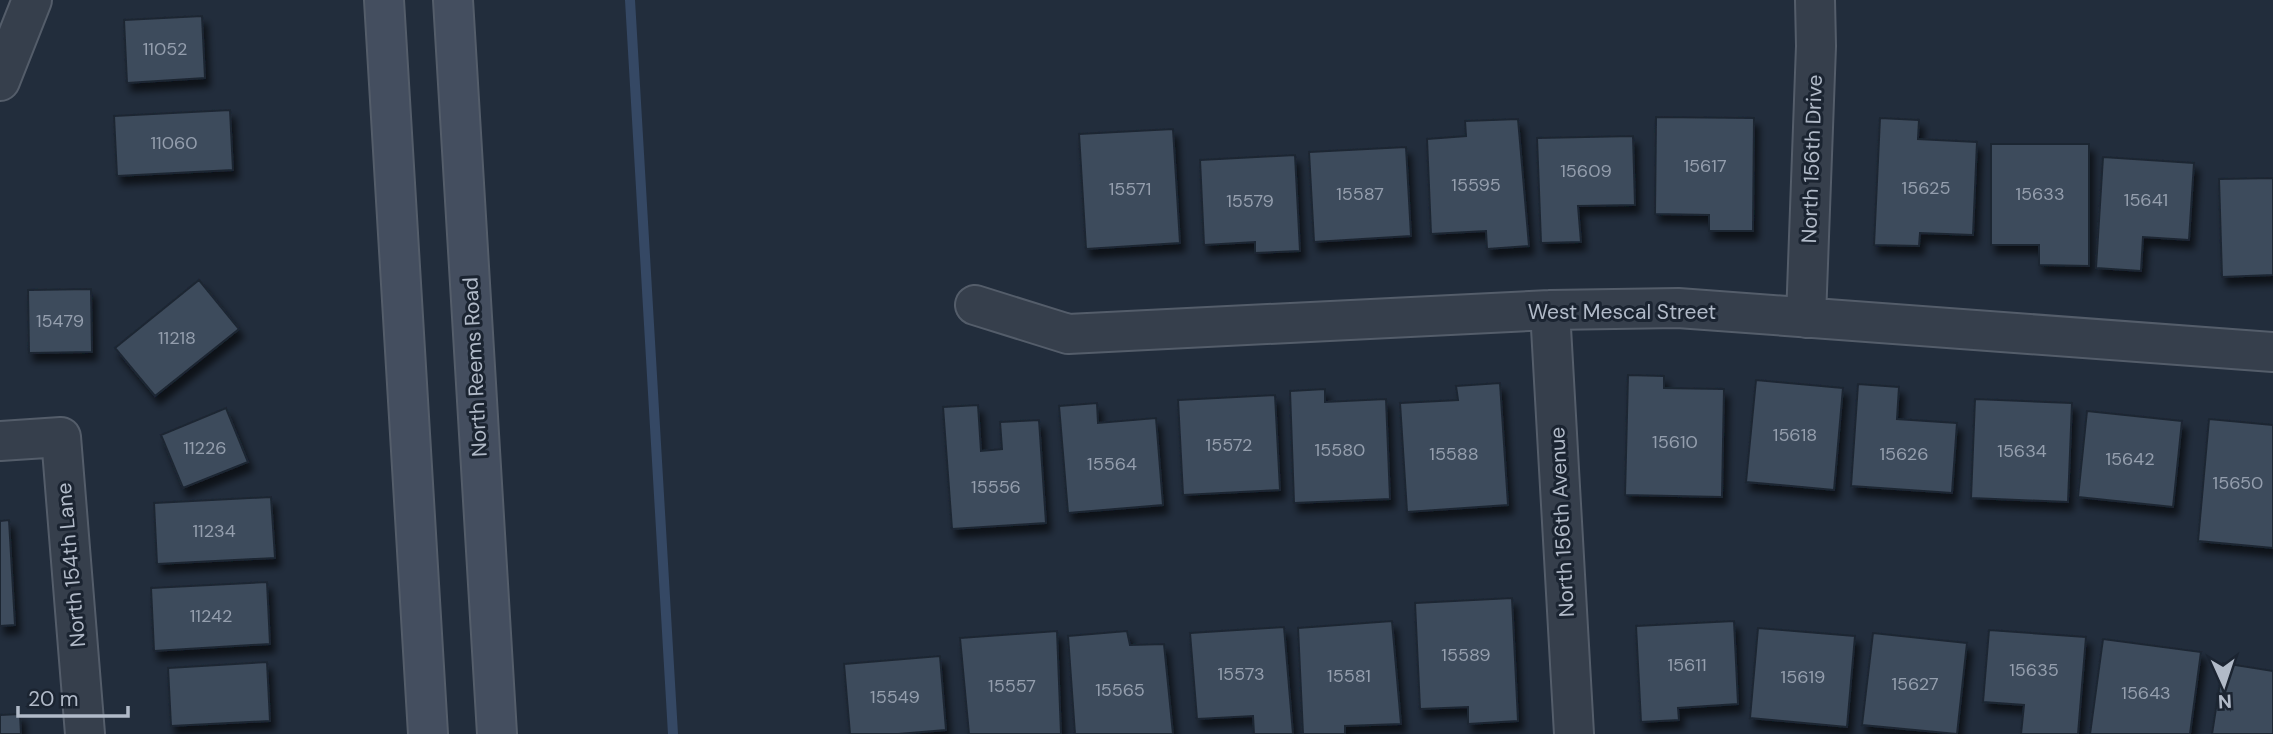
<svg xmlns="http://www.w3.org/2000/svg" width="2273" height="734" viewBox="0 0 2273 734" font-family="'DM Sans',sans-serif">
	<style>
		.lines { fill: none; stroke-linecap: round; stroke-linejoin: round }
		.stream { stroke: #354864; stroke-width: 10 }
		.building { fill: #3e4b5b; stroke: #1d2633; stroke-width: 2; filter: url(#shadow) }
		.minor-casing { stroke: #545d6a; stroke-width: 42 }
		.secondary-casing { stroke: #545d6a; stroke-width: 42 }
		.minor { stroke: #363f4c; stroke-width: 38 }
		.secondary { stroke: #444e5f; stroke-width: 38 }
		.labels { text-anchor: middle; stroke-width: 6; stroke-linejoin: round; paint-order: stroke }
		.number-label { font-size: 18px; fill: #949ead }
		.street-label { font-size: 21px; fill: #b1bac8; stroke: #1b2431 }
	</style>
	<defs>
		<filter id="shadow"><feDropShadow dx="4.5" dy="8" stdDeviation="3.5" flood-color="#0009"/></filter>
	</defs>
	<rect width="100%" height="100%" fill="#222d3c"/>
	<g class="lines">
		<path class="stream" d="M630 0 673 734"/>
	</g>
	<path class="building" d="M202 16 205 78 127 83 124 20Z
		M230 110 233 170 117 176 114 116Z
		M1656 117 1754 118 1753 231H1709V215L1655 214Z
		M1880 118 1919 120 1918 139 1977 142 1973 235 1920 233 1919 246 1874 245Z
		M1518 119 1529 246 1487 249 1486 231 1431 234 1427 139 1466 136 1465 121Z
		M1173 129 1180 243 1086 249 1079 134Z
		M1633 136 1635 205 1578 206 1581 242 1541 243 1537 138Z
		M1991 144H2089V266L2039 265V245H1991Z
		M1406 147 1411 236 1314 242 1309 152Z
		M1295 155 1300 251 1255 253V242L1204 245 1200 160Z
		M2103 157 2194 163 2189 240 2143 237 2141 271 2096 268Z
		M2273 178V275L2222 277 2219 179Z
		M199 280 239 329 155 396 115 348Z
		M91 289 92 352 29 353 28 290Z
		M1628 375 1664 376V388L1724 389 1722 497 1625 495Z
		M1756 380 1843 388 1834 490 1746 482Z
		M1500 383 1508 505 1407 512 1400 403 1458 400 1456 386Z
		M1858 384 1899 387 1897 419 1957 423 1952 493 1851 486Z
		M1325 389V402L1386 399 1390 499 1294 503 1290 391Z
		M1275 395 1280 490 1183 495 1178 400Z
		M1975 399 2072 403 2068 502 1971 498Z
		M1097 403 1098 423 1156 418 1163 505 1068 513 1059 406Z
		M978 405 981 451 1002 449 1000 422 1039 420 1046 523 952 529 943 407Z
		M226 408 248 462 183 488 161 435Z
		M2087 411 2182 421 2173 507 2078 497Z
		M2209 419 2273 425V548L2198 541Z
		M271 497 275 558 157 564 154 503Z
		M9 520 15 625 0 626V521Z
		M267 582 270 644 154 651 151 588Z
		M1512 598 1518 721 1468 724V707L1420 709 1415 603Z
		M1392 621 1401 724 1345 726V734H1303L1298 628Z
		M1734 621 1738 704 1678 708 1679 720 1641 722 1636 626Z
		M1284 627 1293 734H1254L1253 716 1197 719 1190 633Z
		M1758 628 1855 636 1847 727 1750 718Z
		M1989 630 2086 637 2078 734H2021L2024 705 1983 702Z
		M1057 631 1061 734H969L960 638Z
		M1127 631 1130 645 1164 644 1173 734H1075L1068 636Z
		M1873 633 1967 643 1957 734 1862 725Z
		M2103 639 2201 652 2190 734H2090Z
		M940 656 946 730 898 734H850L844 664Z
		M267 662 270 721 171 726 168 668Z
		M2223 663 2273 671V734H2212Z
		M20 714 21 734H0V715Z"/>
	<g class="lines">
		<g class="minor-casing">
			<path id="minor" d="M0 81 32 0
				M975 305 1068 334 1550 310 1678 308 2273 352
				M1550 310 1574 734
				M1806 318 1816 46 1815 0
				M0 441 61 437 85 734"/>
		</g>
		<g class="secondary-casing">
			<path id="secondary" d="M384 0 428 734
				M453 0 497 734"/>
		</g>
		<use href="#minor" class="minor"/>
		<use href="#secondary" class="secondary"/>
	</g>
	<g class="labels">
		<g class="number-label">
			<text x="165" y="55">11052</text>
			<text x="174" y="149">11060</text>
			<text x="1705" y="172">15617</text>
			<text x="1586" y="177">15609</text>
			<text x="1476" y="191">15595</text>
			<text x="1926" y="194">15625</text>
			<text x="1130" y="195">15571</text>
			<text x="1360" y="200">15587</text>
			<text x="2040" y="200">15633</text>
			<text x="2146" y="206">15641</text>
			<text x="1250" y="207">15579</text>
			<text x="60" y="327">15479</text>
			<text x="177" y="344">11218</text>
			<text x="1795" y="441">15618</text>
			<text x="1675" y="448">15610</text>
			<text x="1229" y="451">15572</text>
			<text x="205" y="454">11226</text>
			<text x="1340" y="456">15580</text>
			<text x="2022" y="457">15634</text>
			<text x="1454" y="460">15588</text>
			<text x="1904" y="460">15626</text>
			<text x="2130" y="465">15642</text>
			<text x="1112" y="470">15564</text>
			<text x="2238" y="489">15650</text>
			<text x="996" y="493">15556</text>
			<text x="214" y="537">11234</text>
			<text x="211" y="622">11242</text>
			<text x="1466" y="661">15589</text>
			<text x="1687" y="671">15611</text>
			<text x="2034" y="676">15635</text>
			<text x="1241" y="680">15573</text>
			<text x="1349" y="682">15581</text>
			<text x="1803" y="683">15619</text>
			<text x="1915" y="690">15627</text>
			<text x="1012" y="692">15557</text>
			<text x="1120" y="696">15565</text>
			<text x="2146" y="699">15643</text>
			<text x="895" y="703">15549</text>
		</g>
		<g class="street-label">
			<text transform="translate(1812 159) rotate(-88)" y="7">North 156th Drive</text>
			<text x="1622" y="319">West Mescal Street</text>
			<text transform="translate(475 367) rotate(-93)" y="7">North Reems Road</text>
			<text transform="translate(1562 522) rotate(-93)" y="7">North 156th Avenue</text>
			<text transform="translate(71 565) rotate(-95)" y="7">North 154th Lane</text>
		</g>
	</g>
	<g transform="translate(2224 685) rotate(177)" stroke="#1b2431" stroke-width="5" paint-order="stroke">
	<path d="M0-5L12 26L0 18L-12 26Z" fill="#b1bac8"/>
	<text y="-10" font-size="19" font-weight="bold" text-anchor="middle" fill="#b1bac8">N</text>
	</g>
	<path d="M18 706v10h110v-10" fill="none" stroke="#b1bac8" stroke-width="3.5"/>
	<text x="28" y="706" font-size="21" fill="#b1bac8" stroke="#1b2431" stroke-width="5" paint-order="stroke">20 m</text>
</svg>
